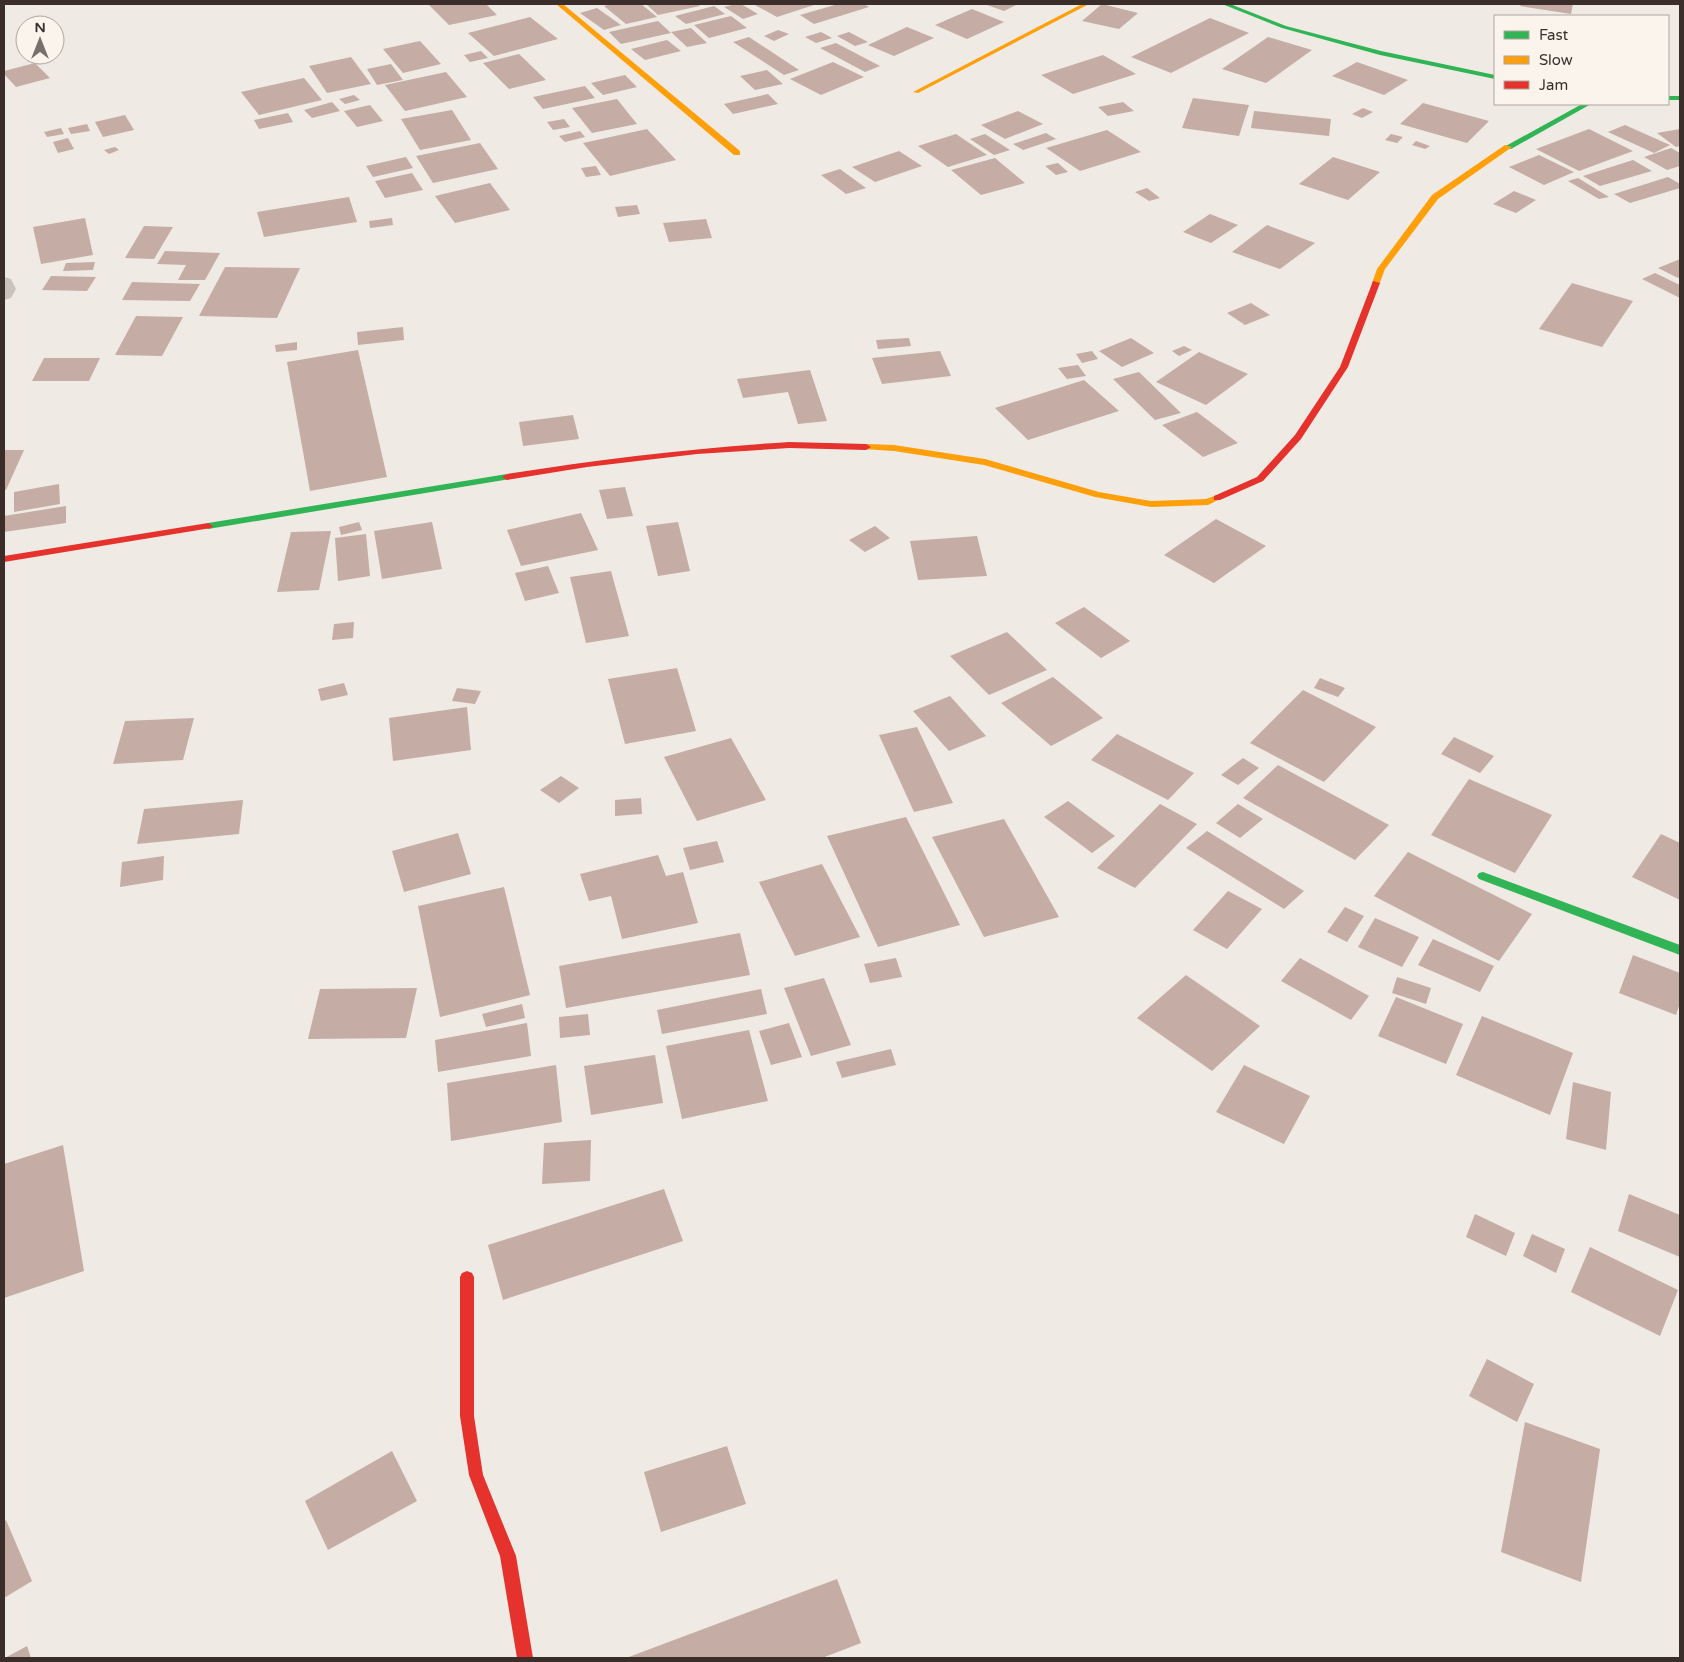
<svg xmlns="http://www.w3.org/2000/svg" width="1684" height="1662" viewBox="0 0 1684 1662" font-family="'Varela Round',sans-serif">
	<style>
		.building { fill: #c5aca5 }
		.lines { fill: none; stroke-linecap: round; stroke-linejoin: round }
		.street { fill: #c9c2bd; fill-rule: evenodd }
		.fast { fill: #30b455; fill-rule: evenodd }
		.slow { fill: #ff9f0a; fill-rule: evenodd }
		.jam { fill: #e5322d; fill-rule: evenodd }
	</style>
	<rect width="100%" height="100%" fill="#f0eae4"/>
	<path class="building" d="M428 4H486L497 15 449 25Z
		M611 4H641L657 17 626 24 604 6Z
		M646 4H698L700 6 658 15Z
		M736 4H741L758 14 743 19 724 7Z
		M758 4H812L814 5 777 17 755 5Z
		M838 4H864L869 7 814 24 800 15Z
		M984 4H1018L1004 11Z
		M1102 4 1138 13 1119 29 1082 21Z
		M1521 4H1573L1571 14 1520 6Z
		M714 6 725 14 686 24 675 16Z
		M597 8 621 25 604 30 580 13Z
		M972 9 1004 22 967 39 935 25Z
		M731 16 747 28 709 38 694 25Z
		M530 17 558 39 494 56 468 33Z
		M1210 18 1249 33 1171 73 1131 57Z
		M658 21 671 33 621 44 609 32Z
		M907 27 934 38 894 56 868 45Z
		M691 28 707 43 687 47 671 32Z
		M778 30 789 34 774 41 764 36Z
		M821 32 832 38 816 43 805 37Z
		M849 32 868 42 855 46 837 36Z
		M749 37 799 70 784 75 733 42Z
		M1268 37 1312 50 1266 83 1222 69Z
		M667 40 681 51 645 60 631 49Z
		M420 41 441 64 403 73 383 49Z
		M836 43 880 66 865 72 820 48Z
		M481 51 488 58 470 62 464 55Z
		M519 54 546 80 509 89 483 63Z
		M1103 55 1136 74 1073 94 1041 75Z
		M351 57 371 84 327 93 309 66Z
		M833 62 864 77 821 95 790 79Z
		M1357 62 1408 80 1384 95 1332 76Z
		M35 63 50 78 16 87 4 74V71Z
		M391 64 403 80 377 85 367 69Z
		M767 70 783 84 755 90 740 76Z
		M446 72 467 97 405 111 385 85Z
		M625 75 637 87 603 95 591 83Z
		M304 78 322 100 259 115 241 92Z
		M585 86 595 98 543 109 533 97Z
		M768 94 778 104 733 114 724 104Z
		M354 95 360 100 345 104 339 99Z
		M1193 98 1249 105 1239 136 1182 128Z
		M617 99 637 124 592 133 572 108Z
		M332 102 340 111 312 118 304 110Z
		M1123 102 1134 111 1108 116 1098 107Z
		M1423 103 1489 121 1467 143 1400 124Z
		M370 105 383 121 357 127 344 111Z
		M1363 108 1373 112 1362 118 1352 114Z
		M452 110 471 140 420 150 401 119Z
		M1018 111 1043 124 1005 139 981 125Z
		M1254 111 1331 119 1329 136 1251 128Z
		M288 113 293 122 259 129 254 120Z
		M125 115 134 130 103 137 95 122Z
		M564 119 570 127 553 130 547 122Z
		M87 124 90 131 71 134 68 128Z
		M1625 125 1670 145 1654 153 1608 132Z
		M61 128 64 134 47 137 44 132Z
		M647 129 676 160 610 176 583 143Z
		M1589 129 1633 151 1579 171 1536 149Z
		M1680 129V146L1676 147 1657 133Z
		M1107 130 1141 152 1080 171 1046 148Z
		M580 131 585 137 565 142 559 136Z
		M1046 133 1056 139 1023 150 1013 144Z
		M956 134 987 155 948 167 918 146Z
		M985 134 1010 150 994 155 970 139Z
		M1391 134 1403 137 1397 143 1385 140Z
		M68 138 74 149 58 153 53 142Z
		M1416 141 1430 146 1425 149 1412 145Z
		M480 143 498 169 433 183 416 156Z
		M115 147 119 150 109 154 104 150Z
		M1671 148 1680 153V166L1667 170 1644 157Z
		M899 151 922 166 875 182 852 167Z
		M1539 155 1574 172 1544 185 1509 167Z
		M406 157 413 168 373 177 366 166Z
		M1333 157 1380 172 1348 200 1299 184Z
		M995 158 1025 183 981 195 951 170Z
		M1633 160 1652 171 1600 186 1583 176Z
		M1058 163 1068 172 1056 175 1045 166Z
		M596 166 601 175 586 177 581 168Z
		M840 169 866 188 846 194 821 175Z
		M412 173 423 190 385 198 375 181Z
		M1668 177 1680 184V188L1630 203 1614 194Z
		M1578 178 1609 197 1599 199 1568 181Z
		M490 183 510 210 455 223 435 196Z
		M1147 188 1160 198 1149 201 1135 192Z
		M1514 191 1536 200 1516 213 1493 204Z
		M349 197 357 222 264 237 257 212Z
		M637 205 640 214 618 217 615 207Z
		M1210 214 1238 225 1211 243 1183 232Z
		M85 218 93 255 41 264 33 227Z
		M392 218 393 225 370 228 369 221Z
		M706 219 712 238 669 242 663 223Z
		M1267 225 1315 243 1280 269 1232 252Z
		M144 226 173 227 154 259 125 258Z
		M165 251 220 253 205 280H178L186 265 157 264Z
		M1680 259V277L1678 278 1658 268Z
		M95 262 93 270 63 271 66 263Z
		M225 267 300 268 277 318 199 316Z
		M1655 273 1680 285V298L1642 279Z
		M51 276 96 277 87 291 42 290Z
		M132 282 200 284 190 301 122 300Z
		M1572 283 1633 301 1602 347 1539 329Z
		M1251 303 1270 315 1245 325 1227 313Z
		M136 316 183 317 162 356 115 355Z
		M403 327 404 340 358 345 357 332Z
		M909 338 911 346 878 349 876 340Z
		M1131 338 1154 353 1122 367 1099 351Z
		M297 342V350L276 352 275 345Z
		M1184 346 1192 350 1179 356 1172 351Z
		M358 350 387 477 310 491 287 362Z
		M940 351 951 376 882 384 872 358Z
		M1092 351 1098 359 1082 363 1076 354Z
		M1199 352 1248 374 1206 405 1156 382Z
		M44 358H100L89 381H32Z
		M1078 365 1086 376 1067 379 1058 368Z
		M810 370 827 421 798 424 788 392 743 398 737 379Z
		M1139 372 1181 413 1155 420 1113 379Z
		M1084 380 1119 411 1028 440 995 408Z
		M1197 412 1238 443 1203 457 1162 425Z
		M573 415 579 439 523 446 519 422Z
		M4 450H24L6 490H4Z
		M59 484 60 504 14 512V492Z
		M625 487 633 516 607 519 599 490Z
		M66 506V523L4 532V516Z
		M581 513 598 550 521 566 507 530Z
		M1216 519 1266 546 1214 583 1164 555Z
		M359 522 362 530 341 535 339 527Z
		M432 522 442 569 382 579 374 531Z
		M678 522 690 571 658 576 646 526Z
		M875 526 890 538 865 552 849 540Z
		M331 531 319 590 277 592 291 532Z
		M366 534 370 576 338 581 335 538Z
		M977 536 987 576 918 580 910 541Z
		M548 566 559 593 525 601 515 573Z
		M611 571 629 636 586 643 570 577Z
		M1084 607 1130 641 1101 658 1055 623Z
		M354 622 353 638 332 640 334 624Z
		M1007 632 1047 670 989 695 950 656Z
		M677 668 696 731 625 744 608 679Z
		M1053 677 1103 718 1051 746 1001 703Z
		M1320 678 1345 688 1338 697 1314 688Z
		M344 683 348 695 321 701 318 689Z
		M457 688 481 691 475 704 452 701Z
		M1303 690 1376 727 1324 782 1250 743Z
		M950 696 986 736 949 751 913 711Z
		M467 707 471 750 393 761 389 718Z
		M194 718 183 760 113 764 125 721Z
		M917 727 953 803 914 812 879 735Z
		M1117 734 1194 773 1168 800 1091 760Z
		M1454 737 1494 756 1480 773 1441 754Z
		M731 738 766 800 697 821 664 757Z
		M1243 758 1259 768 1238 785 1221 775Z
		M1278 765 1389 825 1355 860 1243 798Z
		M561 776 579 788 559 803 540 790Z
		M1469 779 1552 815 1515 873 1431 835Z
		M641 798 642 814 615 816V800Z
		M243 800 239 834 137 844 144 809Z
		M1068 801 1115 836 1092 853 1044 817Z
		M1160 804 1197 824 1135 888 1097 868Z
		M1238 804 1263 819 1240 838 1216 823Z
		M906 817 960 925 878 947 827 836Z
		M1004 819 1059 917 984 937 932 837Z
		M1207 831 1304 891 1284 909 1186 848Z
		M458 833 471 874 404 892 392 851Z
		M1661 834 1680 843V900L1632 877Z
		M717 841 724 862 690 870 683 848Z
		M1408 852 1532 914 1499 961 1374 896Z
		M658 855 666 876 683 872 698 923 622 939 611 896 589 901 580 874Z
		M164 856 163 880 120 887 122 862Z
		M822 864 860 937 795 956 759 882Z
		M504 887 530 995 440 1017 418 906Z
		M1228 891 1262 909 1227 949 1193 930Z
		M1345 907 1364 916 1347 942 1327 932Z
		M1375 918 1419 937 1402 967 1358 947Z
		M740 933 750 975 566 1008 559 966Z
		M1433 939 1494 966 1480 992 1418 965Z
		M1633 955 1680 973V1003L1676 1015 1619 993Z
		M896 958 902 977 870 983 864 964Z
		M1300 958 1369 996 1351 1020 1281 981Z
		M1186 975 1260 1026 1212 1071 1137 1018Z
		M1397 977 1431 988 1426 1004 1392 993Z
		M824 978 851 1045 811 1056 784 988Z
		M417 988 406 1038 308 1039 320 989Z
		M761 989 767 1014 662 1034 657 1010Z
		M1396 997 1463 1024 1446 1064 1378 1036Z
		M522 1004 525 1018 486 1027 482 1014Z
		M588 1014 590 1035 560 1038 559 1017Z
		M1482 1016 1573 1053 1550 1115 1456 1075Z
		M527 1023 531 1056 438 1072 435 1040Z
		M789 1023 802 1057 771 1065 759 1031Z
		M749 1030 768 1101 682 1119 666 1046Z
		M891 1049 896 1065 842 1078 836 1062Z
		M655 1055 663 1103 591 1115 584 1066Z
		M556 1065 562 1122 451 1141 447 1083Z
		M1244 1065 1310 1096 1284 1144 1216 1112Z
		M1573 1082 1611 1092 1606 1150 1566 1139Z
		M591 1140 590 1181 542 1184 544 1143Z
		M63 1145 84 1271 4 1298V1164Z
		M664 1189 683 1241 503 1300 488 1245Z
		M1629 1194 1680 1215V1257L1618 1231Z
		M1475 1214 1515 1233 1506 1256 1466 1237Z
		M1532 1234 1565 1249 1556 1273 1523 1256Z
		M1590 1247 1678 1290 1660 1336 1571 1292Z
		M1487 1359 1534 1384 1517 1422 1469 1396Z
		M1525 1422 1600 1449 1581 1582 1501 1552Z
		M727 1446 746 1504 661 1532 644 1472Z
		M392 1451 417 1501 328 1550 305 1501Z
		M6 1520 32 1581 4 1598V1522Z
		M837 1579 861 1643 822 1658H626Z
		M27 1646 31 1658H5Z"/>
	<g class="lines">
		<path class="street" d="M4 277 11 279 16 289 11 298 4 300Z"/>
		<path class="fast" d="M1222 4H1230L1286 26 1381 51 1495 75V79L1380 55 1282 28Z
			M1668 96H1680V100H1668Z
			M1582 104H1591L1511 149 1504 147Z
			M507 474 510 475V479L208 529 203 526 208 523Z
			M1483 872 1680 945V955L1479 879 1477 876 1479 873Z"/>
		<path class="slow" d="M556 4H563L740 151V155H734Z
			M1082 4H1089L918 93 913 92Z
			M1505 145 1512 147 1438 199 1385 269 1379 285H1373L1372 283 1377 269 1432 195Z
			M866 444 894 445 985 459 1099 492 1151 501 1206 499 1217 495 1222 498 1208 505 1151 507 1095 497 984 465 894 451 863 449 861 447Z"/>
		<path class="jam" d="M1373 281 1380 283 1348 367 1301 439 1263 481 1220 500H1214V496L1257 477 1295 435 1340 367Z
			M789 442 866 444 871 447 866 450 789 448 697 454 587 467 507 480 502 477 507 474C601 459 694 448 789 442Z
			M208 523 213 526 211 528 4 562V556Z
			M467 1271 472 1273 474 1277V1416L483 1475 516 1556 533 1658H517L500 1556 469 1475 460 1416V1277L462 1273Z"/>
	</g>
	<rect width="1684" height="1662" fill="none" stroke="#3b2e2a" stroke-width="10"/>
	<rect x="1494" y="15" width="175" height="90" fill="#fbf4ec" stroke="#aea59e"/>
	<rect x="1504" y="31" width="25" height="8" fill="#30b455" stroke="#aea59e"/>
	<text x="1539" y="40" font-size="15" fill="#3b2e2a">Fast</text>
	<rect x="1504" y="56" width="25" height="8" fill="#ff9f0a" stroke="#aea59e"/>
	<text x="1539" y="65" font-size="15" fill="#3b2e2a">Slow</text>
	<rect x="1504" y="81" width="25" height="8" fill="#e5322d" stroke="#aea59e"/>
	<text x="1539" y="90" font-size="15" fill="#3b2e2a">Jam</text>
	<g transform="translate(40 40)"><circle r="24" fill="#fbf4ec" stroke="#aea59e"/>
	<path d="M0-4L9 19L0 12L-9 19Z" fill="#7a706b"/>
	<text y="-8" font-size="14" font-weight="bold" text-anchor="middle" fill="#3b2e2a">N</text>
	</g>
</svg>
